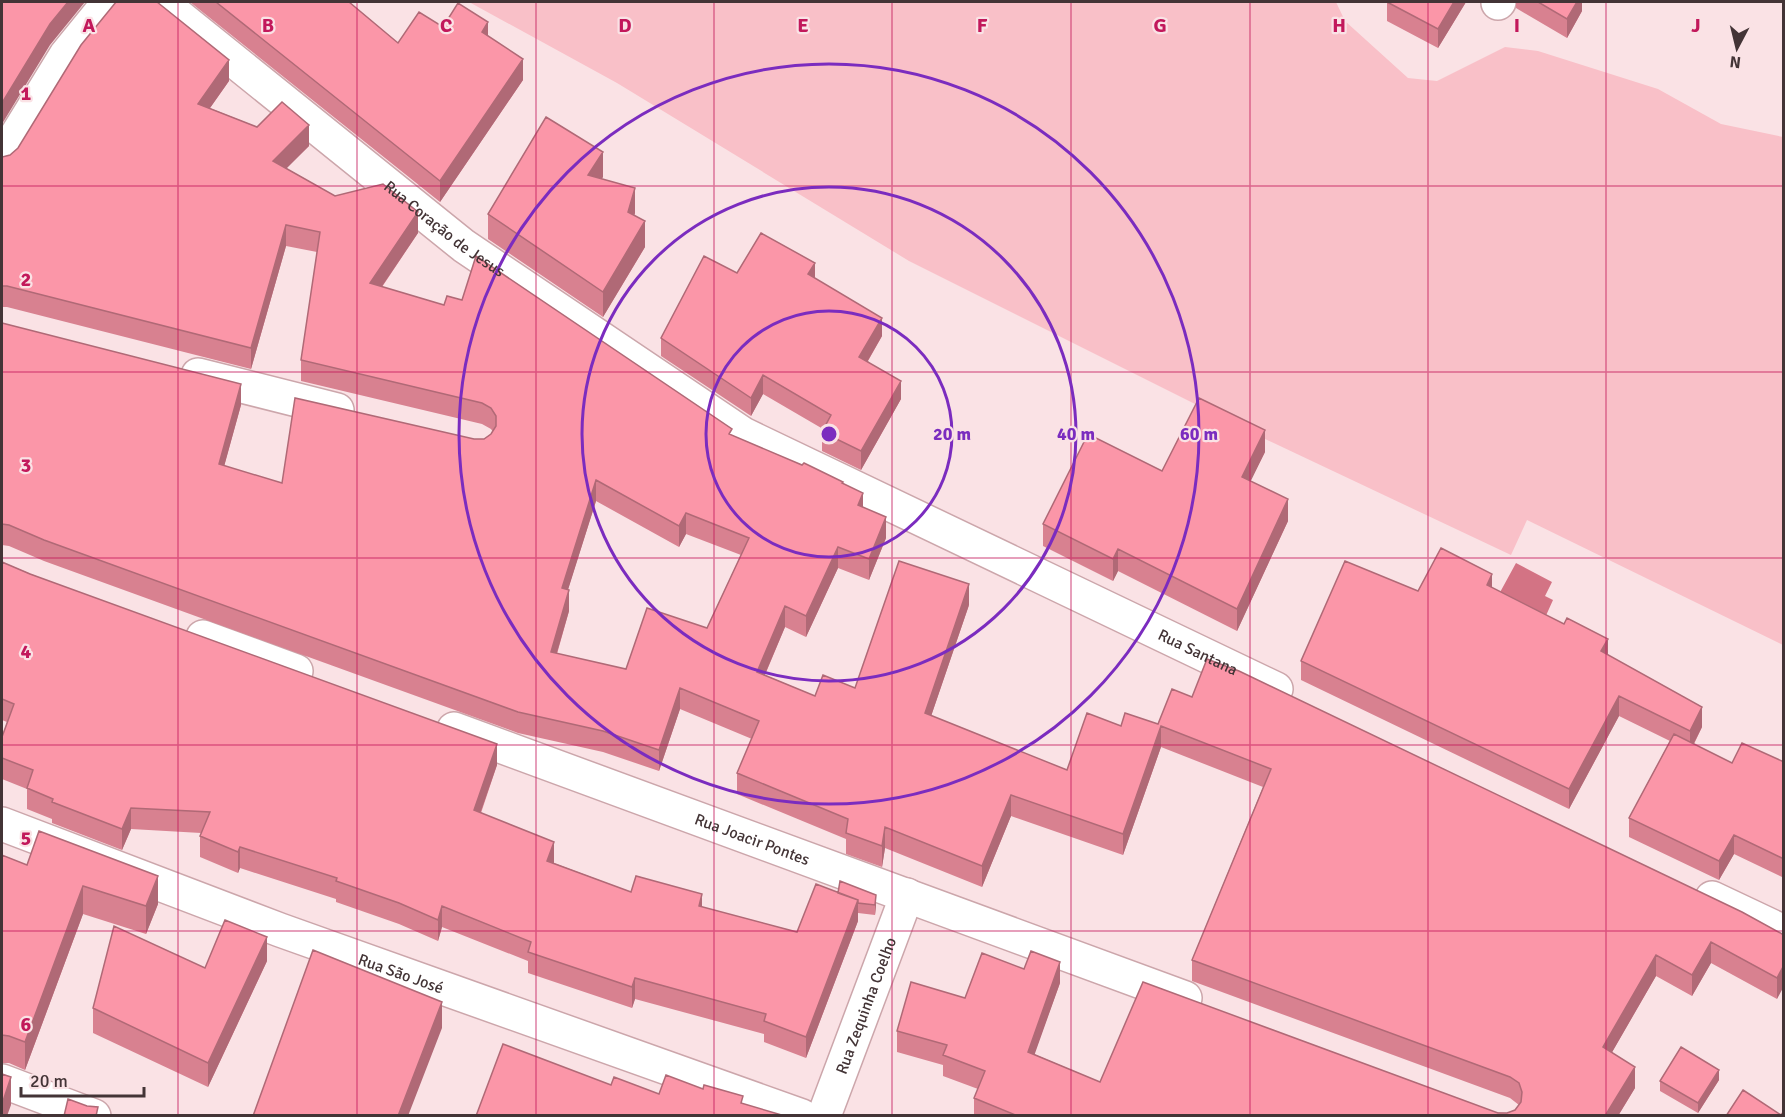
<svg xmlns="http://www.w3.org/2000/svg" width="1785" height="1117" viewBox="0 0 1785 1117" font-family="Signika,sans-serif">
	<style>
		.green { fill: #f9c0c8 }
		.water { fill: #d37384 }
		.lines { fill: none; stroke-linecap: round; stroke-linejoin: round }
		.street-casing { stroke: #cca6ab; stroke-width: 36 }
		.street { stroke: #fff; stroke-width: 33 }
		.wall { fill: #d88190; fill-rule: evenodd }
		.shaded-wall { fill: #b06976 }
		.building { fill: #fb96a8; stroke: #b06976; stroke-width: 1.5; fill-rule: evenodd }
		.grid { fill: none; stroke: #c2185b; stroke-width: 1.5; stroke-opacity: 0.55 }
		.ring { fill: none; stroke: #7b2cbf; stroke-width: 3 }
		.labels { text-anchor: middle; stroke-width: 4.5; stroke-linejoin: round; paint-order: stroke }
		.street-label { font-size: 16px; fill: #433436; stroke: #fae2e5 }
		.grid-label { font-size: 20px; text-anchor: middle; font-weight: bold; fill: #c2185b; stroke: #fae2e5; stroke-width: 4.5; stroke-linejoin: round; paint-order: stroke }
		.centre { fill: #7b2cbf; stroke: #fae2e5; stroke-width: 3 }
		.ring-label { font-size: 18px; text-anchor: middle; font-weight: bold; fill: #7b2cbf; stroke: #fae2e5; stroke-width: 4.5; stroke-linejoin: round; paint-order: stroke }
	</style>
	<rect width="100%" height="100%" fill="#fae2e5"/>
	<path class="green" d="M469 2H1336L1345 21 1408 78 1437 81 1505 47 1538 51 1658 89 1721 124 1783 137V645L1527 520 1511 555 1265 439 909 261 617 83Z"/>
	<path class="water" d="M1516 563 1552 582 1545 596 1553 600 1544 620 1498 596Z"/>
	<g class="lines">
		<g class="street-casing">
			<g id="street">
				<path id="s1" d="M161 2 464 246 743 434 1276 689"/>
				<path d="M1498 3 1499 2"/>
				<path d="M2 159 66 55 109 2"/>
				<path d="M198 375 337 410"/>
				<path d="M203 637 296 671"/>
				<path id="s2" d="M454 729 1185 998"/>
				<path id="s3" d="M2 824 280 930 802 1116"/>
				<path d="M1712 898 1784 932"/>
				<path d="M2 1081 94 1116"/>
				<path id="s4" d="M824 1116 907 895"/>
			</g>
		</g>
		<use href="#street" class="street"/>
	</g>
	<path class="wall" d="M190 2H349L398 43 443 27 488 36 523 80 440 202Z
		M1387 2H1466L1438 48 1387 21Z
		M1516 2H1582V11L1567 38 1516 8Z
		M229 81 210 108 257 127 309 146 286 168 335 196 418 233 382 287 732 435 843 484 863 507 886 538 869 580 838 568 806 637 785 627 765 675 815 696 855 688 969 605 931 716 1067 770 1121 726 1125 713 1784 935 1777 999 1711 963 1692 996 1656 976 1612 1052 1635 1088 1618 1116H974V1098L978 1089 943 1076V1065L897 1052V1031L965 998 1060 983 1034 1054 1100 1082 1507 1113 1515 1110 1519 1105 1510 1098 1192 981V960L1263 787 1161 747 1123 855 1011 816 982 887 885 848 882 867 846 854V839L737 794V773L752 739 680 709 659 771 603 752 518 733 44 561 9 546 2 545V323L241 405 224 466 282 483 474 439H484L491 434 493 432 491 429 482 424 301 381V360L317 252 286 246 251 369 7 307H2V157L10 155ZM596 501 679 547 686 534 741 555 707 628 626 669 557 654 569 611 568 589Z
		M603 177 601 179 635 213 634 215 645 247 603 317 488 239V214Z
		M737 273 815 278 882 336 868 361 901 399 861 470 822 451V432L823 429 763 394 751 416 661 356V338Z
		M1265 452 1250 481 1288 521 1237 631 1118 571 1113 581 1043 546V524L1162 471Z
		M2 562 497 765 481 813 554 863 631 892 702 907 797 932 838 893 876 905 875 915 858 913V921L806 1058 764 1042V1034L635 999 632 1008 528 973V961L442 927 438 941 399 924 336 902V899L240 868 238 873 200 857V836L201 833 131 829 122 850 52 823V819L27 809V789L2 779V737L7 722 2 720Z
		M1492 588 1608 655 1702 727 1694 744 1732 763 1784 762V878L1734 854 1719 880 1629 837V818L1670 741 1619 716 1569 809 1301 680V661L1418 591Z
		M2 855 27 865 158 904 146 934 83 914 25 1070 9 1063H2Z
		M267 961 208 1087 93 1033V1008L205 968Z
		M1719 1080 1698 1113 1660 1091V1081Z"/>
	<path class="shaded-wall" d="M68 2H85L50 45 2 124V103L50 24Z
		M1454 2H1466L1438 48V29Z
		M1577 2H1582V11L1567 38V19Z
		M488 22V43L482 32Z
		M523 59V80L440 202V181Z
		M229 60V81L198 125V104Z
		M309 125V146L273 182V161Z
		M603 152V177L588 201V175Z
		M635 188V213L628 237V212Z
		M418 212V233L370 304V283Z
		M645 221V247L603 317V292Z
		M286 225V246L251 369V348Z
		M815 263V281L808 274Z
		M882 318V336L859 376V357Z
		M763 375V394L751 416V398Z
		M901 381V399L861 470V451Z
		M241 384V405L219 485V464Z
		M1265 430V452L1242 499V477Z
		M596 480V501L562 609V588Z
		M863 493V514L858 505Z
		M1288 499V521L1237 631V609Z
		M686 513V534L679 547V526Z
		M886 517V538L869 580V559Z
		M838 547V568L806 637V616Z
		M1118 549V571L1113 581V559Z
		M1492 574V594L1487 585Z
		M969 584V605L925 734V713Z
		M569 590V611L551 673V652Z
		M785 606V627L757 693V672Z
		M1608 639V659L1601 651Z
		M680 688V709L659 771V750Z
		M1619 696V716L1569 809V789Z
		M1702 707V727L1690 751V731Z
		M1161 726V747L1123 855V834Z
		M497 744V765L474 831V810Z
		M1011 795V816L982 887V866Z
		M131 808V829L122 850V829Z
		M885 827V848L882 867V846Z
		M1734 835V854L1719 880V861Z
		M554 842V863L547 882V861Z
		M240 847V868L238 873V852Z
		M158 876V904L146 934V906Z
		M83 886V914L25 1070V1042Z
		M702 894V915L699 906Z
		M876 895V905L875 915V905Z
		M858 900V921L806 1058V1037Z
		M442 906V927L438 941V920Z
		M267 937V961L208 1087V1063Z
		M1711 942V963L1692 996V975Z
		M1656 955V976L1603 1068V1047Z
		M1060 962V983L1028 1073V1052Z
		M1784 965V986L1777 999V978Z
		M635 978V999L632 1008V987Z
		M442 1002V1028L408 1116H398Z
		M1635 1067V1088L1618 1116H1605Z
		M1719 1070V1080L1698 1113V1103Z
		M11 1077V1105L7 1116H2V1104Z"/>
	<path class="building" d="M2 2H68L50 24 2 103Z
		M116 2H157L229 60 198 104 257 127 282 102 309 125 273 161 335 196 383 184 418 212 370 283 444 305 447 296 462 300 476 256 732 429 729 434 802 465 804 463 843 482 842 483 863 493 858 505 886 517 869 559 838 547 806 616 785 606 757 672 815 696 823 675 855 688 899 561 969 584 925 713 1067 770 1087 713 1121 726 1125 713 1158 724 1172 689 1192 697 1207 659 1239 671 1742 912 1784 935V965L1777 978 1711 942 1692 975 1656 955 1603 1047 1635 1067 1605 1116H1018L974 1098 985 1071 943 1055 947 1045 897 1031 911 982 965 998 982 953 1024 969 1031 951 1060 962 1028 1052 1100 1082 1143 982 1498 1113H1507L1515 1110 1521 1102 1522 1092 1519 1083 1510 1077 1192 960 1271 769 1161 726 1123 834 1011 795 982 866 885 827 882 846 846 833 848 819 737 773 759 721 680 688 659 750 603 731 518 712 44 540 9 525 2 524V323L241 384 219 464 282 483 295 398 474 439H484L491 434 496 426V416L491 408 482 403 301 360 320 232 286 225 251 348 7 286H2V157L10 155 18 148 81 45ZM596 480 679 526 686 513 749 538 707 628 647 608 626 669 551 652 569 590 562 588Z
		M216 2H349L398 43 419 12 443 27 458 3 488 22 482 32 523 59 440 181Z
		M1387 2H1454L1438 29Z
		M1538 2H1577L1567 19Z
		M546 117 603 152 588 175 635 188 628 212 645 221 603 292 488 214Z
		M761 233 815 263 808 274 882 318 859 357 901 381 861 451 822 432 831 415 763 375 751 398 661 338 704 256 737 273Z
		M1199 398 1265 430 1242 477 1288 499 1237 609 1118 549 1113 559 1043 524 1088 434 1162 471Z
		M1441 548 1492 574 1487 585 1564 624 1567 618 1608 639 1601 651 1702 707 1690 731 1619 696 1569 789 1301 661 1345 561 1418 591Z
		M2 562 30 574 497 744 474 810 554 842 547 861 631 892 636 876 702 894 699 906 797 932 816 884 858 900 806 1037 764 1021 766 1014 635 978 632 987 528 952 531 942 442 906 438 920 399 903 336 881 337 878 240 847 238 852 200 836 210 812 131 808 122 829 52 802 53 799 27 788 33 770 2 758V737L14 704 2 699Z
		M1674 734 1732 763 1742 743 1784 762V859L1734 835 1719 861 1629 818Z
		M39 831 158 876 146 906 83 886 25 1042 9 1036 2 1035V855L27 865Z
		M840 881 876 895 875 905 858 903V900L838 893Z
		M225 920 267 937 208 1063 93 1008 114 926 205 968Z
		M313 950 442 1002 398 1116H253Z
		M503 1044 611 1085 614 1077 659 1094 666 1075 703 1089 704 1085 743 1096 741 1103 785 1116H476Z
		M1681 1047 1719 1070 1698 1103 1660 1081Z
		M2 1074 11 1077 2 1104Z
		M1743 1090 1781 1115 1784 1111V1116H1726Z
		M68 1099 87 1106 98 1107 96 1116H64Z"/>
	<path class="grid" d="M178 2V1116M357 2V1116M536 2V1116M714 2V1116M892 2V1116M1071 2V1116M1250 2V1116M1428 2V1116M1606 2V1116M2 186H1784M2 372H1784M2 558H1784M2 745H1784M2 931H1784"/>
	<g class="ring">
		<circle cx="829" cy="434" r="123"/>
		<circle cx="829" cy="434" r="247"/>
		<circle cx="829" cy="434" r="370"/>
	</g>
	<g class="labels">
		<g class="street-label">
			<text dy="6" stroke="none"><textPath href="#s1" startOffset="363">Rua Coração de Jesus</textPath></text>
			<text dy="6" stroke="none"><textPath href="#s1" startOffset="1230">Rua Santana</textPath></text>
			<text dy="6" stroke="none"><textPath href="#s2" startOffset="318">Rua Joacir Pontes</textPath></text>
			<text dy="6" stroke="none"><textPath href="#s3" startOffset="426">Rua São José</textPath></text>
			<text dy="6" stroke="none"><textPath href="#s4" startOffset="118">Rua Zequinha Coelho</textPath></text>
		</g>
	</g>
	<g class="grid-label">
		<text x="89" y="32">A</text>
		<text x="268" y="32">B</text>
		<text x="446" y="32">C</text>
		<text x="625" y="32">D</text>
		<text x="803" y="32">E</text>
		<text x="982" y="32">F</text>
		<text x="1160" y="32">G</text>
		<text x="1339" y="32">H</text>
		<text x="1517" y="32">I</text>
		<text x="1696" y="32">J</text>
		<text x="26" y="100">1</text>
		<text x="26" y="286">2</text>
		<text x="26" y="472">3</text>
		<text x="26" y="658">4</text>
		<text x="26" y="845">5</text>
		<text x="26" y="1031">6</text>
	</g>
	<circle cx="829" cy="434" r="9" class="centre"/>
	<g class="ring-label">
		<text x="952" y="440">20 m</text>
		<text x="1076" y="440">40 m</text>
		<text x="1199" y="440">60 m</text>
	</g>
	<rect width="1785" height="1117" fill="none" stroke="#433436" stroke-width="6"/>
	<g transform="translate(1737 48) rotate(187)" stroke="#fae2e5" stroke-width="4.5" paint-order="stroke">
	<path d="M0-4.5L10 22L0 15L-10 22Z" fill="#433436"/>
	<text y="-9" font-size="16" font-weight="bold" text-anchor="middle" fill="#433436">N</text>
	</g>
	<path d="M21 1087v9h123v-9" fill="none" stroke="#433436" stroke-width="3"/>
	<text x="30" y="1087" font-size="18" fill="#433436" stroke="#fae2e5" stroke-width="4.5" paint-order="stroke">20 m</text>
</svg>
